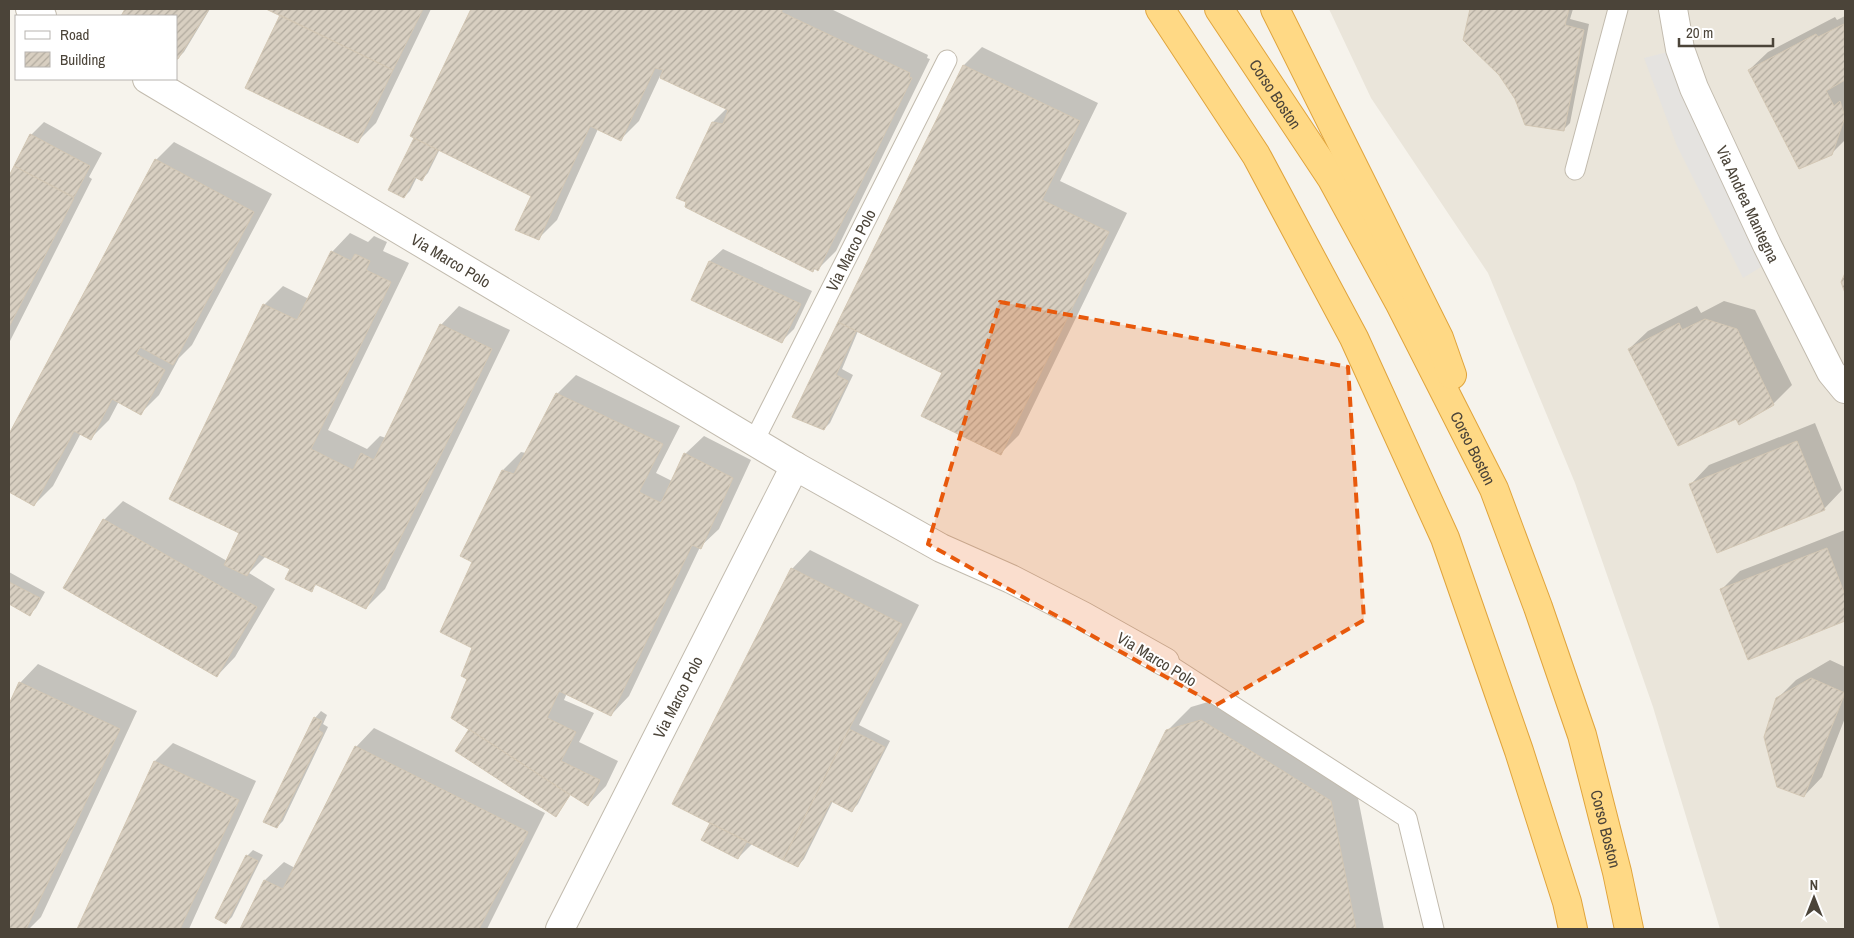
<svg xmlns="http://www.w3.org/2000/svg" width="1854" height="938" viewBox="0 0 1854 938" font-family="'Archivo Narrow',sans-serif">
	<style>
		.residential { fill: #eae5da }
		.parking { fill: #e5e3e0 }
		.shadow { fill: #0003 }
		.building { fill: url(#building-hatch); stroke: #d3c7b4 }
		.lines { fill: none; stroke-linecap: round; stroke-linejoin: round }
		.service-casing { stroke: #c2bbae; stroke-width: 21 }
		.minor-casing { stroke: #c2bbae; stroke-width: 30 }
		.trunk-casing { stroke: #e0a43c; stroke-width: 30 }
		.service { stroke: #fff; stroke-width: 19 }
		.minor { stroke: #fff; stroke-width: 28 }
		.trunk { stroke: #ffd985; stroke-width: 28 }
		.marked { fill: #e8590c; fill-opacity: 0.2; stroke: #e8590c; stroke-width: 4; stroke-dasharray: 10 6; stroke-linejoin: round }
		.labels { text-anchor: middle; stroke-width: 4; stroke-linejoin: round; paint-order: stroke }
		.street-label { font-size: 16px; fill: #4b4439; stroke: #fff }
	</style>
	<defs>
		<pattern id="building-hatch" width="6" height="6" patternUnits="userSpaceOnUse" patternTransform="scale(1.25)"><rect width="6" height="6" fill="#d8cfc1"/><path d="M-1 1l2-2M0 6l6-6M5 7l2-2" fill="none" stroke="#b1aa9e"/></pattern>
	</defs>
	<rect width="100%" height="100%" fill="#f6f3ec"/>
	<path class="residential" d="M1329 9H1845V929H1720L1653 707 1575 483 1488 273 1371 98Z"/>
	<path class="parking" d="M1680 49 1774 259 1743 278 1677 146 1644 58Z"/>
	<path class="shadow" d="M127 9H210L184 52 178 58 176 16H122Z
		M269 9H431L376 123 358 141 281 15Z
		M472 9H831L928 55 927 58 930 59 836 251 818 269 816 268 813 271 713 122 727 108 660 76 639 121 621 139 598 129 557 220 538 239 532 195 440 149 428 173 422 179 417 177 410 191 404 197 416 137 412 135Z
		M1471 9H1573L1570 19 1589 24 1570 123 1564 129 1516 99 1500 74 1465 40Z
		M1845 16V140L1831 154 1749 70 1768 52 1835 17 1837 20Z
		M982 47 1098 103 1060 181 1127 213 1019 435 1001 453 944 372 858 331 842 369 853 375 830 423 824 429 793 416 964 65Z
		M44 122 102 153 89 177 92 179 9 343V179L31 135Z
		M174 142 272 194 192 345 179 358 159 395 141 413 119 401 109 420 90 439 81 433 53 486 34 505 9 491V437L156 160Z
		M350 233 368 242 374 236 387 242 383 251 409 263 328 430 367 449 380 436 386 438 441 325 459 306 510 330 385 589 366 608 317 584 311 590 292 568 266 556 249 573 275 589 235 657 217 676 64 588 104 520 123 501 227 561 241 533 264 305 283 286 309 299 332 252Z
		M723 249 812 291 794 329 782 341 693 300 710 261Z
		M1724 301 1755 310 1792 385 1773 404 1736 417 1629 349 1648 331 1697 306 1701 313Z
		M576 375 680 426 656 473 672 481 685 454 704 436 751 460 719 529 700 547 629 696 611 715 567 693 564 700 594 713 579 742 618 761 606 786 588 805 571 794 556 815 471 729 468 678 474 648V562L462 555 503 470 521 452 526 453 558 393Z
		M1815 423 1842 490 1824 509 1691 484 1709 465Z
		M1845 530V620L1749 658 1722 589 1740 571Z
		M810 550 919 605 859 725 890 741 858 804 852 810 833 801 804 859 798 866 753 843 738 858 711 823 792 569Z
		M9 572 45 592 36 608 30 614 9 603Z
		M1830 660 1845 667V718L1822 777 1804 796 1777 699 1796 680Z
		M38 664 137 711 41 917 29 929H9V707L20 683Z
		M1225 697 1354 778 1384 929H1069L1167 731 1191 707Z
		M321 711 327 715 323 724 328 727 283 821 277 827 315 718Z
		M374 728 545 813 487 929H241L265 880 284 862 295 868 356 747Z
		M173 743 256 781 189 929H78L155 761Z
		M253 850 263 855 232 917 226 923 247 856Z"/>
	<path class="building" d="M125 9H209L178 59H176V16H121Z
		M266 9H423L393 70Z
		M471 9H783L781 12 910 73 909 77 912 78 818 271 814 268 813 272 685 207 686 202 676 198 712 122 723 124 728 110 660 78 663 70 655 68 621 141 590 126 539 240 515 230 531 196 410 136Z
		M1470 9H1569L1565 25 1584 30 1564 131 1525 125 1515 99 1499 75 1463 40Z
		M280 15 393 70 358 143 245 88Z
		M1844 24 1845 80 1826 91 1834 106 1840 101 1845 117 1832 155 1799 169 1748 70 1816 34 1818 37Z
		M963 65 1080 121 1042 200 1109 232 1001 455 921 416 942 373 838 322Z
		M30 134 90 166 74 197 14 166Z
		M414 138 438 150 422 181 415 177 404 198 388 190Z
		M155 159 254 212 173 365 140 347 136 354 165 370 141 415 112 399 91 440 74 431 34 506 9 492V434Z
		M14 166 74 198 9 327V176Z
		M331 251 351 261 355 254 370 261 366 270 391 282 311 449 353 470 361 453 374 460 440 324 492 349 366 609 315 584 312 592 285 579 290 569 259 554 247 576 224 565 239 533 169 499 263 304 297 320Z
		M709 261 801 304 782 343 691 300Z
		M1845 273V293L1841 282Z
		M1705 319 1737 329 1774 405 1739 425 1736 419 1678 446 1628 349 1679 323 1682 330Z
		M838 322 856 331 836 375 848 381 824 430 792 417Z
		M556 393 663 444 639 492 661 503 684 453 733 478 701 549 692 545 611 716 559 691 547 718 576 732 561 761 600 780 588 806 451 718 467 679 461 676 472 648 440 632 472 562 460 556 502 470 514 474Z
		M1797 441 1825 510 1717 553 1689 484Z
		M103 519 257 607 217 677 63 588Z
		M1827 548 1845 595V621L1748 660 1720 589Z
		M791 568 902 624 783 860 672 804Z
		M9 582 40 598 30 616 9 604Z
		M1811 678 1845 693 1804 797 1777 787 1764 737 1776 698Z
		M19 682 120 729 26 929H9V704Z
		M314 717 322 721 318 730 323 733 277 828 263 822Z
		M1201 720 1331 801 1356 929H1068L1166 730Z
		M469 729 570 795 556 817 455 751Z
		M849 729 885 747 852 812 831 801 798 867 783 860Z
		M355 746 528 832 479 929H240L264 880 283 889Z
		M154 761 239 800 180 929H77Z
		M710 823 747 841 738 859 701 840Z
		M246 855 258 861 226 924 215 918Z"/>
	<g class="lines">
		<g class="service-casing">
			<g id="service">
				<path d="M1575 170 1618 9"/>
				<path id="s1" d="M754 441 947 60"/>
				<path d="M1165 662 1407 818 1434 929"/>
			</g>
		</g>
		<g class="minor-casing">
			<g id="minor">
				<path d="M30 9 42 16"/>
				<path id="s2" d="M1673 9 1680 49 1694 88 1767 245 1831 372 1845 389"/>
				<path id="s3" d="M147 79 795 466 941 548 1011 579 1083 616 1165 662"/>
				<path id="s4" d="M560 929 795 466"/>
			</g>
		</g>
		<g class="trunk-casing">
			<g id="trunk">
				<path d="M1160 9 1256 155 1354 338 1445 538 1519 751 1567 902 1573 929"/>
				<path id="s5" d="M1219 9 1332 179 1399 302 1494 489 1538 607 1582 735 1617 872 1629 929"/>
				<path d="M1275 9 1439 338 1452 375"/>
			</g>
		</g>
		<use href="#service" class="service"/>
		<use href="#minor" class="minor"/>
		<use href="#trunk" class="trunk"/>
	</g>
	<path class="marked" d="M1000 302 1348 367 1364 620 1216 705 928 544Z"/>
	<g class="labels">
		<g class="street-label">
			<text dy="6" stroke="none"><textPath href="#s5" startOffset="102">Corso Boston</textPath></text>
			<text dy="6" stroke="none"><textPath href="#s2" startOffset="210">Via Andrea Mantegna</textPath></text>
			<text dy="6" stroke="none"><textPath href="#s1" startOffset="214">Via Marco Polo</textPath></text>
			<text dy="6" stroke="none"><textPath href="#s3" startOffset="354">Via Marco Polo</textPath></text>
			<text dy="6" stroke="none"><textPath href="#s5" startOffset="508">Corso Boston</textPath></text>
			<text transform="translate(1157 659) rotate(31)" y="6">Via Marco Polo</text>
			<text dy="6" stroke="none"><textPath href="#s4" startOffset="260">Via Marco Polo</textPath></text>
			<text dy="6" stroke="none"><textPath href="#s5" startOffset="912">Corso Boston</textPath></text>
		</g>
	</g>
	<rect width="1854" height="938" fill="none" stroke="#4b4439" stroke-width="20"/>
	<rect x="15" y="15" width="162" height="65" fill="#ffffff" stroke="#b7b4b0"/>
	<rect x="25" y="31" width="25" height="8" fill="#ffffff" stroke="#b7b4b0"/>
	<text x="60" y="40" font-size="15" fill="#4b4439">Road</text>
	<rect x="25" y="52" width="25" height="15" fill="url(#building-hatch)" stroke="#b7b4b0"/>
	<text x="60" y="65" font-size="15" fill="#4b4439">Building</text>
	<g transform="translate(1814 898)" stroke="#ffffff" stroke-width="4" paint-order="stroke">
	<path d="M0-4L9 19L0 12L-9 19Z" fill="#4b4439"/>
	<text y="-8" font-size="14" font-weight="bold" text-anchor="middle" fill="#4b4439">N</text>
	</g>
	<path d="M1679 38v8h94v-8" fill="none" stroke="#4b4439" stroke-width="2.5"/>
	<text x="1686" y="38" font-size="15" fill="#4b4439" stroke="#ffffff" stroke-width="4" paint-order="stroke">20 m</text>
</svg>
